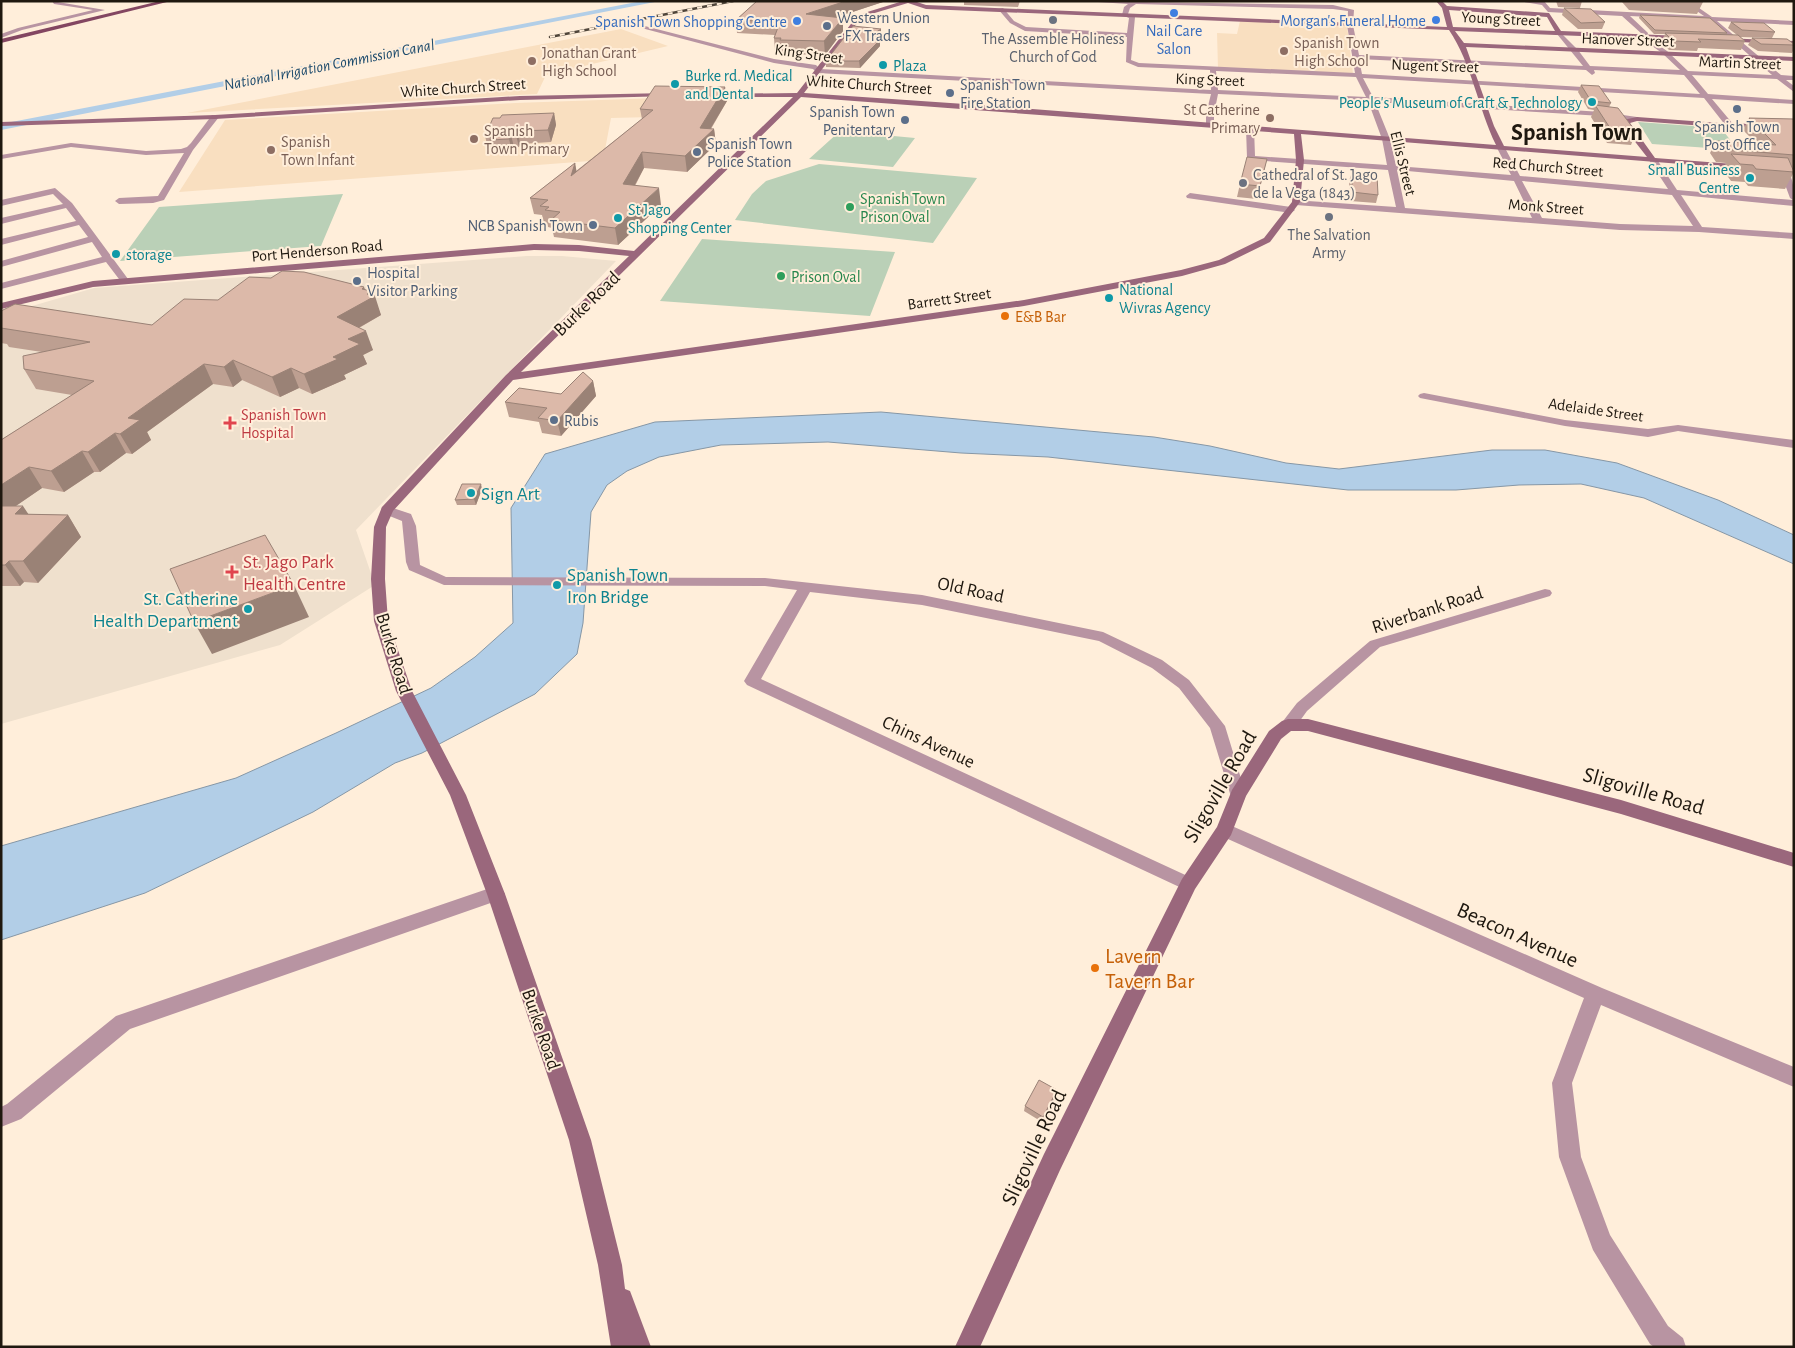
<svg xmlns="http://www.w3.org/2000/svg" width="1795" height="1348" viewBox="0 0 1795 1348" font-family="'Alegreya Sans',sans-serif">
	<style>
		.built { fill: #f9dfc0 }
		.medical { fill: #efe0cd }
		.green { fill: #bad0b7 }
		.water { fill: #b2cee7; stroke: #8697a6 }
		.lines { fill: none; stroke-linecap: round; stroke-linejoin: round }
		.canal { fill: #b2cee7; fill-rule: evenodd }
		.street { fill: #b894a2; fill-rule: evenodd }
		.secondary { fill: #9a677c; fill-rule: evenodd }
		.primary { fill: #834661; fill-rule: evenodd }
		.rail-casing { stroke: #4f453a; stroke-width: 2.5 }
		.rail { stroke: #ffeeda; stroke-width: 2; stroke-dasharray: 5; stroke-linecap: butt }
		.wall { fill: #bd9f91 }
		.shaded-wall { fill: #9a8276 }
		.building { fill: #dcb9a9; stroke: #9a8276 }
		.shop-dot { fill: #3f7fe0; stroke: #ffeeda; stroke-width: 2 }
		.worship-dot { fill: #6b7280; stroke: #ffeeda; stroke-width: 2 }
		.service-dot { fill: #5c6f8a; stroke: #ffeeda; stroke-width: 2 }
		.education-dot { fill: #8d6e63; stroke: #ffeeda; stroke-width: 2 }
		.culture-dot { fill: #0f9aa8; stroke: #ffeeda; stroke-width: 2 }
		.leisure-dot { fill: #2e9e5b; stroke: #ffeeda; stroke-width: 2 }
		.food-dot { fill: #e8710a; stroke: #ffeeda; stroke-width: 2 }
		.health-dot { fill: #e0444e; stroke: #ffeeda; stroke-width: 2 }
		.labels { text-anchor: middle; stroke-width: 4; stroke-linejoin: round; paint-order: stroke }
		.far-service-label { font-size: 16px; fill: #4e5e75; stroke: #ffeeda; text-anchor: start }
		.far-street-label { font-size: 16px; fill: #1f180f; stroke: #ffeeda }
		.far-shop-label { font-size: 16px; fill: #366cbe; stroke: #ffeeda; text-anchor: end }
		.far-worship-label { font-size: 16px; fill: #5b616d; stroke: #ffeeda }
		.far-education-label { font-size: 16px; fill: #785e54; stroke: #ffeeda; text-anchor: start }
		.far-water-label { font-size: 16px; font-style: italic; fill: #1c4a6c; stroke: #ffeeda }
		.far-culture-label { font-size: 16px; fill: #0d838f; stroke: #ffeeda; text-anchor: start }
		.far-leisure-label { font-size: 16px; fill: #27864d; stroke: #ffeeda; text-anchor: start }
		.far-food-label { font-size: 16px; fill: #c56008; stroke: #ffeeda; text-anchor: start }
		.far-health-label { font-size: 16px; fill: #be3a42; stroke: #ffeeda; text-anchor: start }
		.street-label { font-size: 19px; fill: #1f180f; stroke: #ffeeda }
		.culture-label { font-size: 19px; fill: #0d838f; stroke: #ffeeda; text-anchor: start }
		.health-label { font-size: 19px; fill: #be3a42; stroke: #ffeeda; text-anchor: start }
		.near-street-label { font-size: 22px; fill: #1f180f; stroke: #ffeeda }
		.near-food-label { font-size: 22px; fill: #c56008; stroke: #ffeeda; text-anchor: start }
		.far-town-label { font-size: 24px; font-weight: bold; fill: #1f180f; stroke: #ffeeda }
	</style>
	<rect width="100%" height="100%" fill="#ffeeda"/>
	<path class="built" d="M1240 21 1347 26 1353 74 1218 68 1217 33 1237 34Z
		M621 29 668 46 546 75 537 94 187 113Z
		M658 98 653 117 611 118 603 160 179 192 225 120 515 103Z"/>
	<path class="medical" d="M527 256H562L616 261 356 530 375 585 280 645 1 724V315L94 288Z"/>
	<path class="green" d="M1638 122 1721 128 1738 150 1652 144Z
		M840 131 915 138 893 167 809 159Z
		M819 164 977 178 933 243 735 220 752 194 766 181Z
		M343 194 321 246 120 261 159 207Z
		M702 239 895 252 870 316 660 301Z"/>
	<path class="water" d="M881 412 1154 437 1210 446 1286 463 1339 469 1492 450H1545L1617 463 1718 500 1794 535V564L1644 498 1581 484 1519 485 1456 490H1348L1048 457 961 453 828 442 721 445 659 457 627 471 607 485 591 512 583 623 577 654 535 694 422 753 395 763 313 812 145 893 1 940V846L236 778 336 733 431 688 475 657 513 623 511 508 545 454 655 422Z"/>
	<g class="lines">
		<path class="canal" d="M642 1H660L1 130V124Z"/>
		<path class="street" d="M52 1 105 10 22 30 1 38V34L18 28 93 10 54 4Z
			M1083 1 1333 5 1354 10 1353 25 1359 55 1583 66 1557 34 1560 32 1578 50 1590 66 1680 70 1662 53 1641 38 1642 34 1622 16 1548 12 1542 5 1518 1H1544L1550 8 1704 16 1682 1H1689L1712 17 1794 21V25L1717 21 1781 75 1794 76V80H1786L1794 86V92L1777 79 1692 75 1708 94 1794 100V104L1712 99 1733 124 1729 126H1726L1704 98 1363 78 1373 97 1602 112 1637 117 1641 119 1637 121 1602 116 1375 102 1390 139 1396 166 1511 175 1497 148 1501 146 1505 148 1520 176 1668 189 1649 160 1653 158H1656L1677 190 1793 200 1790 198 1780 171 1784 169C1795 175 1794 194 1794 206L1681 195 1702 227 1794 233V239L1699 232 1620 230 1296 205 1292 202 1293 200 1396 207 1388 170 1251 160 1247 158 1246 128 1250 126 1254 128 1255 156 1387 165 1382 139 1368 101 1218 94 1214 114V125L1210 127 1206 125V114L1211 94 817 73 813 69 774 63 630 25 633 23 774 59 816 65 820 69 1211 90 1210 70 1138 67 1126 62 1127 37 1025 31 1010 23 998 9 1003 8 1014 21 1026 27 1127 33 1129 18 1122 15 1124 7 1128 4ZM1136 4 1333 9 1348 11 1347 25 1355 73 1139 63 1131 60 1135 17 1128 14 1130 8ZM1630 16 1709 20 1772 75 1688 71 1667 51 1647 37 1648 33ZM1359 59 1586 70 1592 75 1595 73 1594 70 1684 75 1700 94 1362 74ZM1216 71 1356 77 1366 97 1218 90ZM1397 170 1514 181 1532 218 1405 208ZM1522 181 1672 195 1693 226 1620 224 1542 218Z
			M212 115 219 117 193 150 164 200 153 203 119 204 115 201 119 198 158 196 184 153 146 155 71 147 1 159V155L71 143 146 151 181 149 187 147 191 143Z
			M55 188 72 203 128 279V283H122L106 262 1 289V283L102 257 92 242 1 267V261L88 237 79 225 1 245V239L76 221 66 208 1 224V218L63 204 53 194 1 206V200Z
			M1190 193 1291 207 1295 210 1291 213 1187 198 1186 196Z
			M1424 393 1565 420 1648 429 1678 425 1794 440V448L1678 431 1648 437 1565 426 1420 398 1418 396 1420 394Z
			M387 506 411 514 416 526 420 565 446 577 765 578 922 595 1103 632 1162 660 1189 680 1225 726 1246 795 1244 800 1238 801 1232 800 1210 728 1179 688 1152 668 1099 641 922 605 810 592 761 679 1194 879 1197 884 1194 889 1188 891 747 685 744 681 797 590 765 586 444 585 409 570 406 562 402 521 382 513 381 510 382 507Z
			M1545 589 1550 590 1552 593 1550 596 1380 647 1307 711 1294 729 1288 731 1282 729 1280 725 1297 703 1370 641Z
			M1225 823 1602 988 1794 1067V1087L1601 1005 1572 1083 1581 1157 1610 1235 1668 1326 1683 1338 1686 1347H1654L1650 1344 1593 1250 1559 1157 1552 1083 1584 998 1219 835 1216 830 1219 825Z
			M496 886 502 889 505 894 502 899 130 1029 21 1119 1 1127V1107L7 1104 116 1016Z"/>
		<path class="secondary" d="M903 1H914L926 5 1447 27 1442 8 1436 1H1442L1447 6 1549 13 1561 31 1682 36 1685 38 1682 40 1455 31 1464 43 1794 57V61L1466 47 1494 126 1504 146 1647 157 1622 125 1623 120 1637 117 1719 123 1794 125V129L1719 127 1637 121 1630 123 1655 158 1747 165V169H1744L1301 134 1304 160 1300 202 1270 242 1225 264 1182 276 1024 306 513 380 393 511 386 527 385 579 388 621 412 691 466 795 505 894 591 1140 622 1265 625 1289 630 1291 651 1347H611L598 1265 569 1140 487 894 450 795 396 691 374 621 371 579 374 527 382 507 506 375 629 256 579 251 534 250 93 287 1 309V303L93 281 534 244 579 245 634 251 793 97H707L703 95 705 94 797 93 854 20 864 13ZM908 3 926 9 1449 30C1472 64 1478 108 1496 145L994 106 804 93 858 22 868 15ZM1449 10 1547 17 1555 31 1453 27ZM801 97 1294 134 1296 160 1292 202 1264 238 1219 260 1181 270 1024 300 521 372Z
			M1725 38 1794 41V45L1723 41 1722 40Z
			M669 93 673 95 671 96 520 100 215 119 1 126V122L215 115 520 96Z
			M1288 719H1308L1621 800 1794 853V867L1621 814 1308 731H1291L1281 739 1246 796 1231 835 1195 889 1060 1170 980 1347H955L1044 1154 1182 879 1217 827 1232 790 1269 731 1282 721Z"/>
		<path class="primary" d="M160 1H171L1 43V39Z"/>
		<g class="rail-casing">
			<path id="rail" d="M550 37 733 1"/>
		</g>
		<use href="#rail" class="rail"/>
	</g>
	<path class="wall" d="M757 1H886L837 17 843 18V31L825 55 781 54V52H775L774 38 775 35 737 33 736 20Z
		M964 1H1020L1018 7 964 5Z
		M1556 1H1582L1580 8 1558 7Z
		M1608 1H1702L1703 2 1697 14 1629 10 1622 2Z
		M1564 8 1605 22 1602 29H1578L1562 15Z
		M1640 15 1727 33 1726 35H1737L1728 28 1731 22 1775 32 1772 38 1740 37 1745 41 1741 50 1698 48 1697 51 1669 50 1661 42 1665 34H1654L1639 18Z
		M881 29V35L875 39 880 40V46L860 68 826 67V61Z
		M1752 38 1794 44V49L1792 53 1758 51 1748 45Z
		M1581 85 1611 103 1609 107 1636 132 1631 145 1607 143 1591 117 1594 110 1588 109 1578 92Z
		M727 101 711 129H714L716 144 687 172 644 168 635 186 661 205 618 245 554 237 552 228 548 227 547 223H544L542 215 534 214 530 198 575 163 576 171 642 119 640 109Z
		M554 113 556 125 551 142 520 144 519 147H514L512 151 493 152 492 148H488L485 136Z
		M1749 118 1794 119V168H1792L1794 172 1785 189 1748 186 1745 182 1731 181 1723 170 1726 163 1716 162 1710 153 1716 141 1757 144 1743 130Z
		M1267 159 1257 199 1237 197 1240 184Z
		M1352 172 1378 195 1376 203 1350 201 1349 181Z
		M365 290 371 291 381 315 359 328 373 350 363 355 367 364 344 375 346 379 312 394 299 388 280 397 242 380 233 387 213 384 147 432 151 440 132 454 126 453 100 472H94L64 492 42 488 16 506 28 514 68 515 81 537 38 583 24 582 20 586H1V440L72 395 36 389 24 369 42 352 9 347 7 344 1 343V311L152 325 218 300Z
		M593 381 596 396 561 436 542 433 539 422 509 417 505 402 561 394Z
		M482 489 476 505H457L455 500Z
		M1056 1095 1042 1122 1024 1111 1025 1106Z"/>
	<path class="shaded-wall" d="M846 1H886L807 27 806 14Z
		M843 18V31L825 55 824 41Z
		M881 29V35L867 45V38Z
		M880 40V46L860 68 859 61Z
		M725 87 727 101 706 136 714 129 716 144 687 172 685 156 700 128Z
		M554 113 556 125 551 142 548 130Z
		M518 131 520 144 519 147 516 135Z
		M511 135 514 147 512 151 509 139Z
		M642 152 644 168 626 201 623 184Z
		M575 163 578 179 571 176Z
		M659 188 661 205 618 245 615 228Z
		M364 287 367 294 371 291 373 297 375 296 381 315 344 336 337 317 362 289Z
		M366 331 373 350 363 355 367 364 344 375 346 379 312 394 304 374 333 357 348 339Z
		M233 360 242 380 233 387 224 367Z
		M204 364 213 384 147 432 151 440 132 454 120 434 128 418Z
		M291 368 299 388 280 397 272 377Z
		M593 381 596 396 561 436 557 421Z
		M115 433 126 453 100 472 88 452Z
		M82 451 94 472 64 492 51 471Z
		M29 467 42 488 1 516V485Z
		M481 484 482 489 476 505 474 499Z
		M23 506 37 527 15 514Z
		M68 515 81 537 38 583 23 561Z
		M9 561 24 582 20 586 5 565Z
		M294 585 309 617 212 654 194 622Z
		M1057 1090 1056 1095 1042 1122 1043 1117Z"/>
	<path class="building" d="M757 1H846L806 14 843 18 824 41 780 40 781 38H774L780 22 736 20Z
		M1564 8 1591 9 1605 22 1581 23Z
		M1640 15 1710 18 1727 33 1655 30Z
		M1731 22 1764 23 1775 32 1742 30Z
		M853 26 881 29 867 38 880 40 859 61H826Z
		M1665 33 1738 35 1745 41 1698 39 1701 42 1673 41Z
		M1752 38 1787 39 1794 44V45L1761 44Z
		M1581 85 1599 86 1611 103 1591 101Z
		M655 86 725 87 700 128 714 129 685 156 642 152 623 184 659 188 615 228 551 220 560 212 545 210 549 207 540 206 548 200 530 198 575 163 571 176 653 110 640 109Z
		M1595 105 1618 108 1636 132 1612 131Z
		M554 113 548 130 518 131 516 135H511L509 139 490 140 491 136H485L493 118H500L502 115Z
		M1749 118 1794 119V155L1722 149 1716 141 1776 145Z
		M1731 154 1788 158 1794 172 1756 169 1753 165 1740 164Z
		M1247 157 1267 159 1260 186 1240 184Z
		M1352 172 1377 175 1378 195 1352 192Z
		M282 271 304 272 364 287 362 289 371 291 367 294 375 296 337 317 366 331 348 339 360 344 333 357 338 359 304 374 291 368 272 377 233 360 224 367 204 364 128 418 140 420 120 434 115 433 88 452 82 451 51 471 29 467 1 485V440L94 381 24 369 23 356 90 342 1 328V311L15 304 152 325 184 299 218 300 249 277 271 278Z
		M583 372 593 381 557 421 538 418 547 408 505 402 519 388 561 394Z
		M462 484H481L474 499 455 500Z
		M1 506H23L15 514 68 515 23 561H9L5 565H1Z
		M265 535 294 585 194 622 170 569Z
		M1039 1080 1057 1090 1043 1117 1025 1106Z"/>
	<g class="shop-dot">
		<circle cx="1174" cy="13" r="5"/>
		<circle cx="1436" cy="20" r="5"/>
		<circle cx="797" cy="21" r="5"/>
	</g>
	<g class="worship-dot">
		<circle cx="1053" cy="20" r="5"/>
		<circle cx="1243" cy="183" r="5"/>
		<circle cx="1329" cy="217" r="5"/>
	</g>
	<g class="service-dot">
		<circle cx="827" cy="26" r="5"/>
		<circle cx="950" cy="93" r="5"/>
		<circle cx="1737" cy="109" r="5"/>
		<circle cx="905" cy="120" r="5"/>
		<circle cx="697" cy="152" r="5"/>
		<circle cx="593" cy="225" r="5"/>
		<circle cx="357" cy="281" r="5"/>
		<circle cx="554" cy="420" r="5"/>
	</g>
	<g class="education-dot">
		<circle cx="1284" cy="51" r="5"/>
		<circle cx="532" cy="61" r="5"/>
		<circle cx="1270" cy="118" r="5"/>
		<circle cx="474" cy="139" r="5"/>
		<circle cx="271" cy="150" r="5"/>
	</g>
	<g class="culture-dot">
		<circle cx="883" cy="65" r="5"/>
		<circle cx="675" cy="84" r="5"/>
		<circle cx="1592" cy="102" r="5"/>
		<circle cx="1750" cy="178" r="5"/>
		<circle cx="618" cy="218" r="5"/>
		<circle cx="116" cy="254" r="5"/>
		<circle cx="1109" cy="298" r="5"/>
		<circle cx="471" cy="493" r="5"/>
		<circle cx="557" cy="585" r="5"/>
		<circle cx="248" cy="609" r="5"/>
	</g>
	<g class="leisure-dot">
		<circle cx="850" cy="207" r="5"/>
		<circle cx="781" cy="276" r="5"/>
	</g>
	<g class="food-dot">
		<circle cx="1005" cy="316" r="5"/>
		<circle cx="1095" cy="968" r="5"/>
	</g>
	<g class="health-dot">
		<path d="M227.5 415.5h5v5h5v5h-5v5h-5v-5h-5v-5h5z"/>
		<path d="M229.5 564.5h5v5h5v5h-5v5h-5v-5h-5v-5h5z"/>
	</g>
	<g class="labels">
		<g class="far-service-label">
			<text x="837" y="23">Western Union<tspan x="837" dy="18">- FX Traders</tspan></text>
			<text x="960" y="90">Spanish Town<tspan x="960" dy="18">Fire Station</tspan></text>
			<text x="895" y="117" text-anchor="end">Spanish Town<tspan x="895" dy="18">Penitentary</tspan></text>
			<text x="1737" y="132" text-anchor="middle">Spanish Town<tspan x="1737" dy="18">Post Office</tspan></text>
			<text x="707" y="149">Spanish Town<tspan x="707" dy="18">Police Station</tspan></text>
			<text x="583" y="231" text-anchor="end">NCB Spanish Town</text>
			<text x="367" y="278">Hospital<tspan x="367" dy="18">Visitor Parking</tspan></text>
			<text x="564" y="426">Rubis</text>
		</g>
		<g class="far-street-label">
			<text transform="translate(1501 18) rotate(3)" y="6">Young Street</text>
			<text transform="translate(1628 39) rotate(2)" y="6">Hanover Street</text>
			<text transform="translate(809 53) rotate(8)" y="6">King Street</text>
			<text transform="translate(1740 62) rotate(2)" y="6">Martin Street</text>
			<text transform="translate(1435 65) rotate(2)" y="6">Nugent Street</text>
			<text transform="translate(1210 79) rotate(2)" y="6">King Street</text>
			<text transform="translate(869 84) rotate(4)" y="6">White Church Street</text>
			<text transform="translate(463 87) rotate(-4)" y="6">White Church Street</text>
			<text transform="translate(1404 163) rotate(76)" y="6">Ellis Street</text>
			<text transform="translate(1548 166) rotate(5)" y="6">Red Church Street</text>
			<text transform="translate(1546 206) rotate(4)" y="6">Monk Street</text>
			<text transform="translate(317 250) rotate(-5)" y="6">Port Henderson Road</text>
			<text transform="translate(949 298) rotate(-8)" y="6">Barrett Street</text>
			<text transform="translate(1596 409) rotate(8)" y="6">Adelaide Street</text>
		</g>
		<g class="far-shop-label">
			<text x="1426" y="26">Morgan's Funeral Home</text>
			<text x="787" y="27">Spanish Town Shopping Centre</text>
			<text x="1174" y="36" text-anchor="middle">Nail Care<tspan x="1174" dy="18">Salon</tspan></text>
		</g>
		<g class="far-worship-label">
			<text x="1053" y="44">The Assemble Holiness<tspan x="1053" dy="18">Church of God</tspan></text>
			<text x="1253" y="180" text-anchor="start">Cathedral of St. Jago<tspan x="1253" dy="18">de la Vega (1843)</tspan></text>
			<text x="1329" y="240">The Salvation<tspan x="1329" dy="18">Army</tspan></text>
		</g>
		<g class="far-education-label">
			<text x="1294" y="48">Spanish Town<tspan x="1294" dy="18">High School</tspan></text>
			<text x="542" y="58">Jonathan Grant<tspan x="542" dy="18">High School</tspan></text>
			<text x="1260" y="115" text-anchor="end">St Catherine<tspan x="1260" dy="18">Primary</tspan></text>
			<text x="484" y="136">Spanish<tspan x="484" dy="18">Town Primary</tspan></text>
			<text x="281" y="147">Spanish<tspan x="281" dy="18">Town Infant</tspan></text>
		</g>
		<g class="far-water-label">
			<text transform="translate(329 64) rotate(-11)" y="6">National Irrigation Commission Canal</text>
		</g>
		<g class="far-culture-label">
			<text x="893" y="71">Plaza</text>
			<text x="685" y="81">Burke rd. Medical<tspan x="685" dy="18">and Dental</tspan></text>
			<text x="1582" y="108" text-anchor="end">People's Museum of Craft &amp; Technology</text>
			<text x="1740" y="175" text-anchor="end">Small Business<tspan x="1740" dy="18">Centre</tspan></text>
			<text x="628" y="215">St Jago<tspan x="628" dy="18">Shopping Center</tspan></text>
			<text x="126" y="260">storage</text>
			<text x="1119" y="295">National<tspan x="1119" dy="18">Wivras Agency</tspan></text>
		</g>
		<g class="far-leisure-label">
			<text x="860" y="204">Spanish Town<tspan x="860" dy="18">Prison Oval</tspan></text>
			<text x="791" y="282">Prison Oval</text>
		</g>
		<g class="far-food-label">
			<text x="1015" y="322">E&amp;B Bar</text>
		</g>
		<g class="far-health-label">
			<text x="241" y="420">Spanish Town<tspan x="241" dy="18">Hospital</tspan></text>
		</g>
		<g class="street-label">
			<text transform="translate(586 303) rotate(-44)" y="7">Burke Road</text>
			<text transform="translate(971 589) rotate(12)" y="7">Old Road</text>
			<text transform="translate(1427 609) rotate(-18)" y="7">Riverbank Road</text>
			<text transform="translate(395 653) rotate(73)" y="7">Burke Road</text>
			<text transform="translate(929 741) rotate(25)" y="7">Chins Avenue</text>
			<text transform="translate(542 1029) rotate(71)" y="7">Burke Road</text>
		</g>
		<g class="culture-label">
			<text x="481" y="500">Sign Art</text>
			<text x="567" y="581">Spanish Town<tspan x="567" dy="22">Iron Bridge</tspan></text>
			<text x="238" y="605" text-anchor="end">St. Catherine<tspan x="238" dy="22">Health Department</tspan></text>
		</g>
		<g class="health-label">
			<text x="243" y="568">St. Jago Park<tspan x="243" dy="22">Health Centre</tspan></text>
		</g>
		<g class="near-street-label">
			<text transform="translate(1219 786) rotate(-60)" y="8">Sligoville Road</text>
			<text transform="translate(1644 790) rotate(16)" y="8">Sligoville Road</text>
			<text transform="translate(1518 934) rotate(24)" y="8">Beacon Avenue</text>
			<text transform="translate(1033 1147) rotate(-65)" y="8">Sligoville Road</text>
		</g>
		<g class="near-food-label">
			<text x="1105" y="963">Lavern<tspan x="1105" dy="25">Tavern Bar</tspan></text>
		</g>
		<g class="far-town-label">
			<text x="1577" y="140">Spanish Town</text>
		</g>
	</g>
	<rect width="1795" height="1348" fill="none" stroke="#1f180f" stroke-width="5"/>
</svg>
